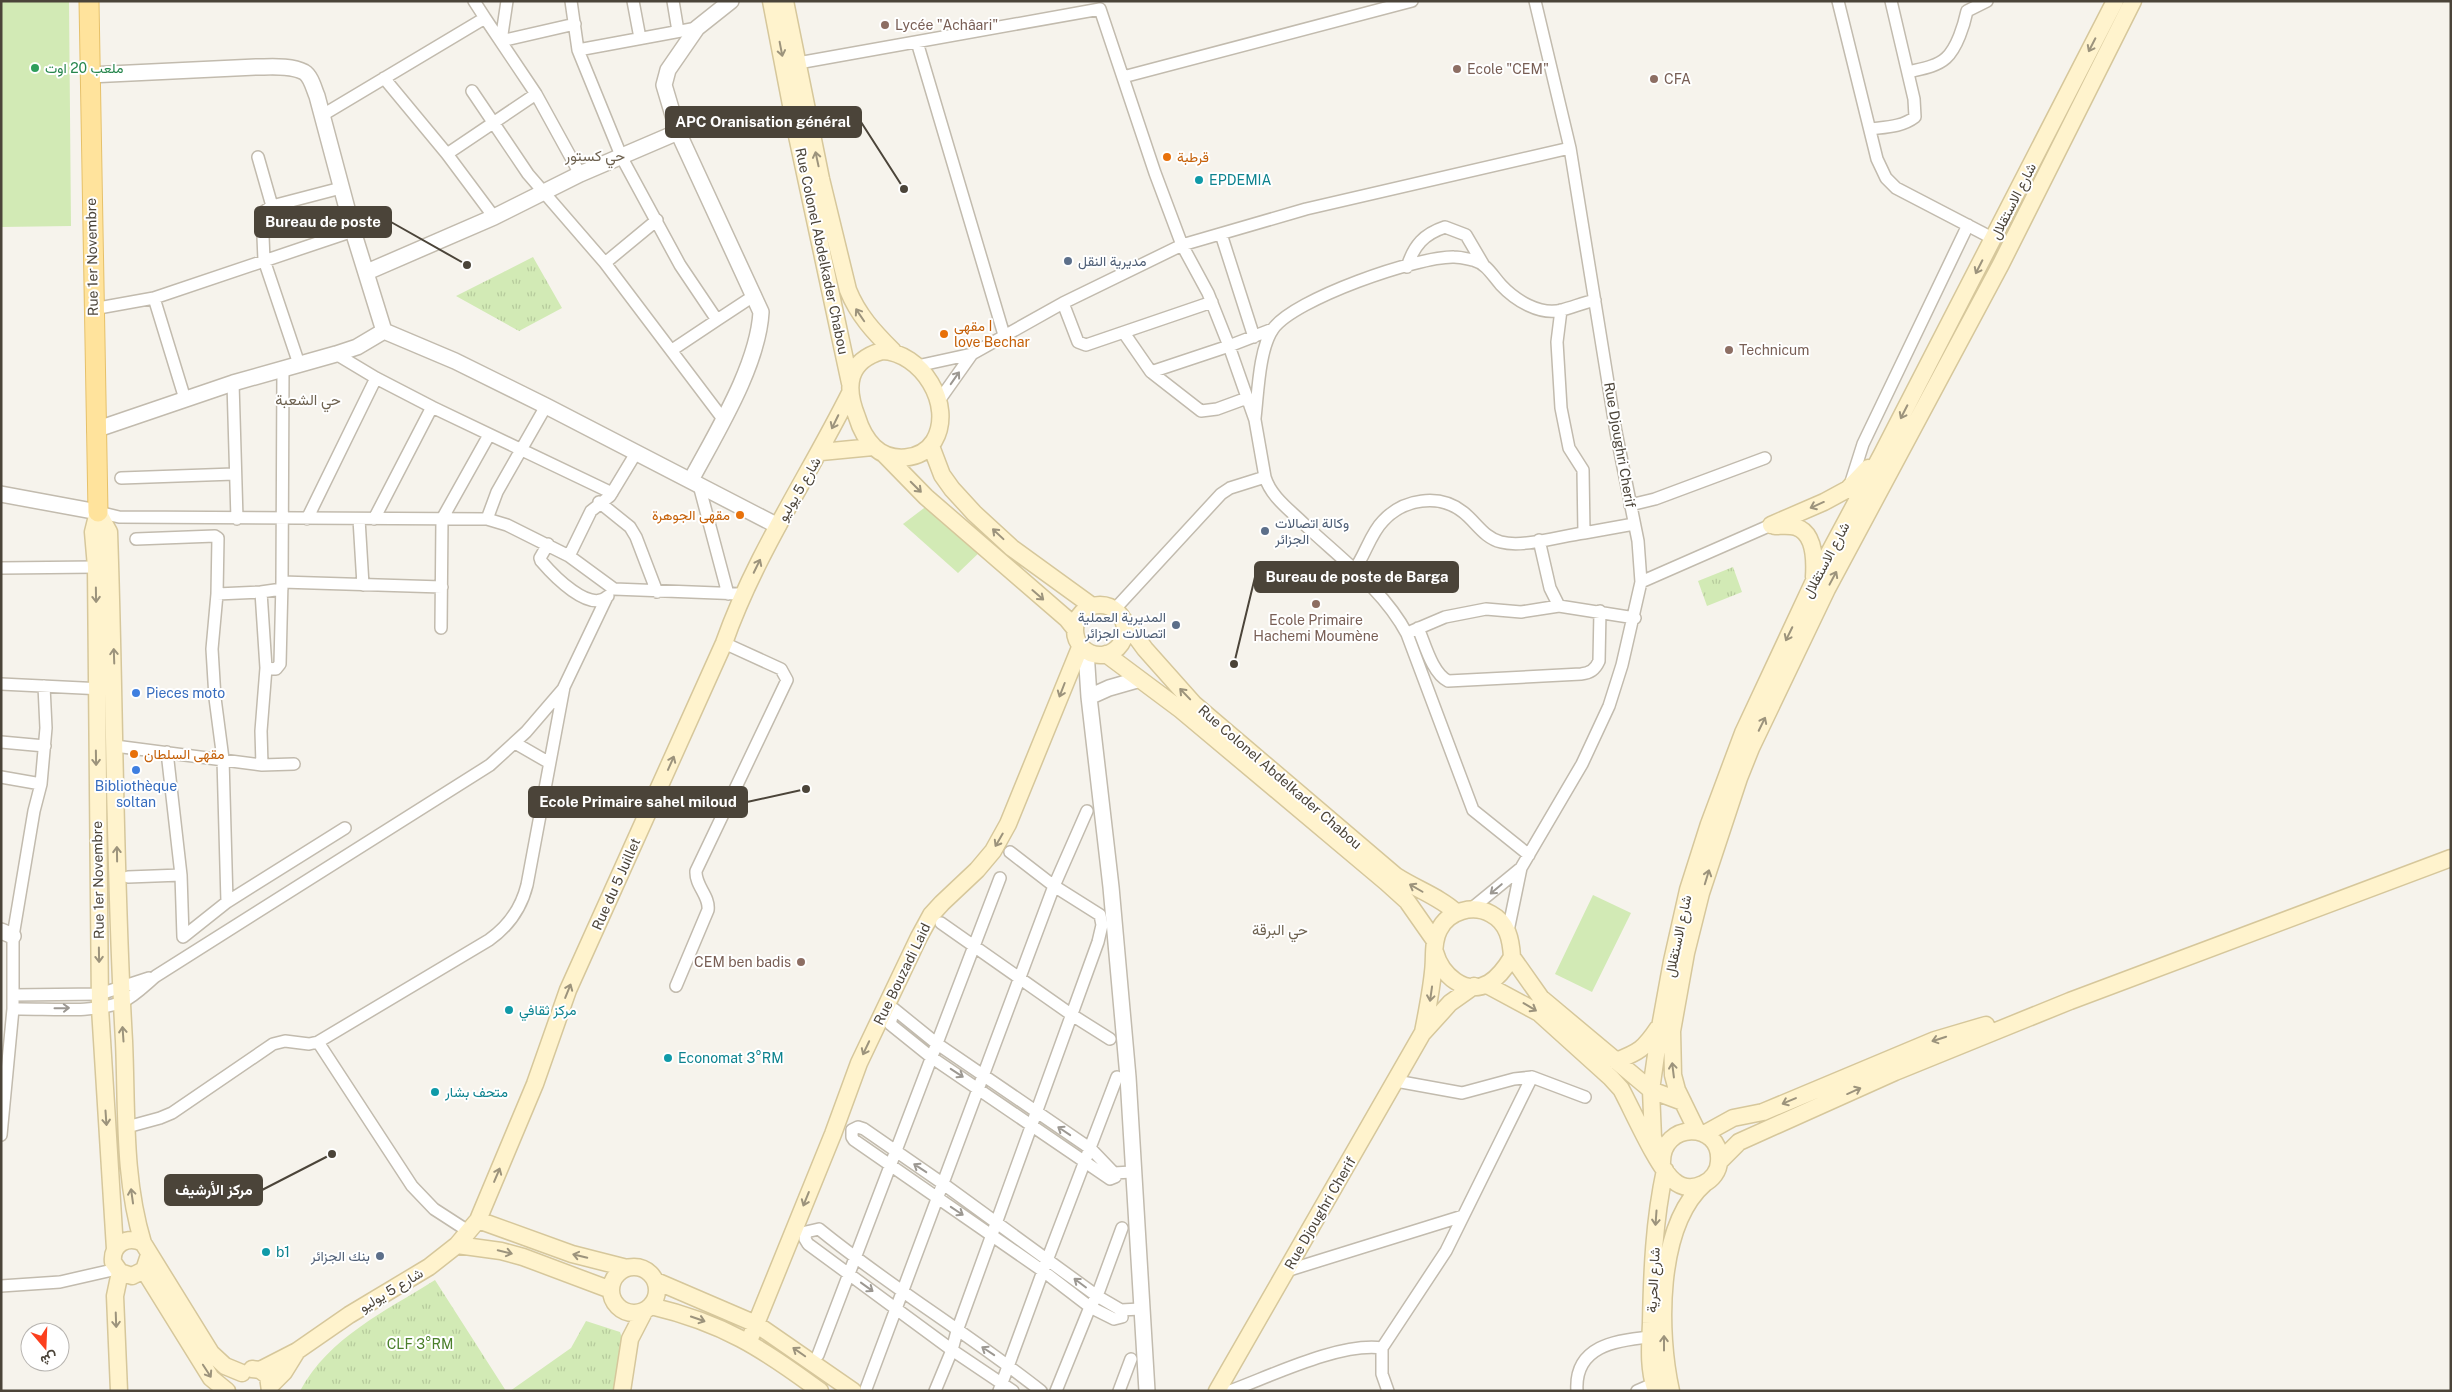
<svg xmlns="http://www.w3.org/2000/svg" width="2452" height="1392" viewBox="0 0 2452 1392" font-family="'Public Sans',Vazirmatn,sans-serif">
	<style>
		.green { fill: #d2eab5 }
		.park { fill: url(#park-tufts) }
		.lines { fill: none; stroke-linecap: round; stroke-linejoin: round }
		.minor-casing { stroke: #c2bbae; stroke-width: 14 }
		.tertiary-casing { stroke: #c2bbae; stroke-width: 18 }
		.secondary-casing { stroke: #d6c79b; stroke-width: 19 }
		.primary-casing { stroke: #e6c16a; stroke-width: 21 }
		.minor { stroke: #fff; stroke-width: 11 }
		.tertiary { stroke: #fff; stroke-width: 15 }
		.secondary { stroke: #fff3cd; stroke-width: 16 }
		.primary { stroke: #ffe39c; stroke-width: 19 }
		.oneway { stroke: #9c937c }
		.oneway2 { stroke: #9c9892 }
		.education-dot { fill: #8d6e63; stroke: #fff; stroke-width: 2 }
		.leisure-dot { fill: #2e9e5b; stroke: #fff; stroke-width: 2 }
		.food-dot { fill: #e8710a; stroke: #fff; stroke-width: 2 }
		.culture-dot { fill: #0f9aa8; stroke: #fff; stroke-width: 2 }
		.service-dot { fill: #5c6f8a; stroke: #fff; stroke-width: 2 }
		.shop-dot { fill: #3f7fe0; stroke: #fff; stroke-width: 2 }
		.labels { text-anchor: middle; stroke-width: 4; stroke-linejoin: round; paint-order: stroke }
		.education-label { font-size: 14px; fill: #785e54; stroke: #fff; text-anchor: start }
		.leisure-label { font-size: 14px; fill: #27864d; stroke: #fff; text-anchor: start }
		.food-label { font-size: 14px; fill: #c56008; stroke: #fff; text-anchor: start }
		.culture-label { font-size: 14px; fill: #0d838f; stroke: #fff; text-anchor: start }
		.street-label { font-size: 14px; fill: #4b4439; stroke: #fff }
		.service-label { font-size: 14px; fill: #4e5e75; stroke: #fff; text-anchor: start }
		.shop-label { font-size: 14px; fill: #366cbe; stroke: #fff; text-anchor: start }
		.park-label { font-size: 14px; fill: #4a7f2a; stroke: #fff }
		.neighbourhood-label { font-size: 15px; fill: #6e6250; stroke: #fff }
		.leader { fill: none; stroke: #4b4439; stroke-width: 2 }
		.callout-dot { fill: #4b4439; stroke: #fff; stroke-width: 2 }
		.callout { fill: #4b4439; stroke: #4b4439; stroke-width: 2 }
		.callout-label { font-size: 15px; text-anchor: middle; font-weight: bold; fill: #fff }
	</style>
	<defs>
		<pattern id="park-tufts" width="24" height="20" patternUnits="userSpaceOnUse" patternTransform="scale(1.25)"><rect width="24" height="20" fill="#d2eab5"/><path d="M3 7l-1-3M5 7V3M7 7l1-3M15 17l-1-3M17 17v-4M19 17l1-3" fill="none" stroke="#b6ca9c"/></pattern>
	</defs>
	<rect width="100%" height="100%" fill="#f6f3ec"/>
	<path class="green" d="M1 1H69L71 226 1 227Z
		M932 502 984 548 958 573 903 524Z
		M1593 895 1631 913 1592 992 1555 974Z"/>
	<path class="park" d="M533 257 562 308 519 331 456 296Z
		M1733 567 1742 592 1707 606 1698 581Z
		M435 1280 506 1391H300C329 1337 386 1311 435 1280Z
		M586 1321 620 1332 623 1341 615 1391H510L571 1348Z"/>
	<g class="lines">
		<g class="minor-casing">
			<path id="minor" d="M474 1 485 18
				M507 1 501 41 575 24
				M571 1 578 50 622 158 680 265 717 320 755 295
				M633 1 640 38
				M673 1 678 31
				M1838 1 1877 159 1886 178 1896 188 1994 239
				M917 42 1004 335
				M578 50 697 28
				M798 63 1100 9 1155 173 1182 245 1208 293 1229 346 1255 420 1265 477
				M1908 72C1920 69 1936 67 1946 58 1957 48 1964 25 1967 11L1987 1
				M1123 77 1412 1
				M384 78 447 154 494 217
				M472 91 528 174 605 263 723 419
				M321 116 485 18 536 94 580 174
				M1870 129C1886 127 1902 127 1915 117L1914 99 1891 1
				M447 154 536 94
				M258 157 272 206
				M1221 234 1254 337
				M605 263 657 220
				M1407 267C1414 245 1424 234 1445 227L1466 235 1483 264
				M154 298 185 399
				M1063 303 1078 342 1086 345 1212 302
				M93 309 154 298 353 231
				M1561 310 1557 342 1561 408 1569 448 1583 470 1584 533 1634 524
				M1124 333 1151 372 1229 346 1273 329
				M672 350 717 320
				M336 354 376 378 432 407 612 493
				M299 364 264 260 262 213 272 206 341 188
				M917 366 972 354 1063 303 1182 245 1306 209 1570 148
				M1151 372 1201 411 1217 409 1247 398
				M233 383 237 519
				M938 402 972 354
				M1255 418C1258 393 1259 349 1273 329 1294 299 1418 256 1454 257 1460 257 1468 259 1473 260 1487 264 1492 275 1501 285 1515 300 1540 316 1562 310 1573 307 1583 303 1595 300
				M121 478 234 474
				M699 485 728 594
				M1850 485 1863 444 1968 225
				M599 502 630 527 636 537 657 592
				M1630 505 1655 499 1765 458
				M98 512 119 517 487 519 507 525 569 556 614 589 743 594
				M307 519 376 378
				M359 519 363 585
				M374 519 432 407
				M487 519 497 492 546 406
				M136 539 215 536 218 538 217 594
				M1539 540 1550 588 1559 606
				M548 544 540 558 541 561C553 575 590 614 608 596
				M569 556 591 511 610 496 636 453
				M1 568 96 567
				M1354 570C1365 556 1370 534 1383 521 1403 499 1439 493 1463 512 1476 522 1484 538 1501 542 1523 548 1561 536 1584 533
				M282 582 283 368
				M1641 582 1771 525
				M1114 610 1221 494 1230 488 1265 477C1271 497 1290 510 1304 524 1340 558 1384 590 1407 634L1473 810 1529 855
				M441 628 442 519 489 435
				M1418 628C1425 644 1432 673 1448 681L1581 674C1590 673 1595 670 1599 661L1600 611
				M1412 631 1445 617 1486 609 1521 612 1559 606 1635 618
				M266 668 276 669 280 664 282 582 442 587
				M1 684 103 689
				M1 742 45 746
				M515 743 548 762
				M115 746 262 765 294 764
				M167 752 181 875 183 937 227 902 345 828
				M262 765 261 731 266 668 261 592 282 589
				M1 777 41 784 34 811 13 936V1009L1 1135
				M41 784 46 728 44 686
				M128 877 181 875
				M227 902 223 759 215 698 212 649 217 594 261 592
				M1471 909 1521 868 1582 764 1609 706 1622 665 1641 582 1638 541 1616 432 1570 148 1535 1
				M941 923 1072 1015 1110 1039
				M1508 931 1521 868
				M676 986 708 910C710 896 695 886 696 871L787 680 781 669 724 643
				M14 995 100 994 149 978
				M13 1009C46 1008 92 1014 122 1002 135 996 145 985 156 976L490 765 526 732 563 689
				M318 1042 412 1186 434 1209 468 1231
				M1396 1081 1462 1093 1514 1079 1532 1077 1585 1097
				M127 1127 160 1118 172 1113 273 1044 285 1041 309 1044 318 1042 489 940C509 926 521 909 527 885L564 687 606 599
				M1114 1173 1115 1177 1110 1179 931 1057 890 1024 894 1009 936 1043 1091 1149 1114 1173 1132 1172
				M1286 1271 1463 1216
				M1 1286 60 1282 117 1269
				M1121 1310 1122 1317 1114 1319 1090 1307 1043 1271 854 1140 852 1137V1130L858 1127 864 1129 942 1183 1097 1296 1121 1310 1140 1309
				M818 1355 1000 878
				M866 1389 1054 886 1087 811
				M935 1391 952 1350 957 1331 1098 942 1102 925 1100 915 1054 886 1010 852
				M999 1391 1043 1271 1117 1077
				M1013 1391 952 1350 808 1244 805 1239 806 1232 819 1229C890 1287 969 1334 1041 1391
				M1056 1391 1090 1307 1097 1296 1122 1228
				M1119 1391 1131 1359
				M1230 1391C1271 1376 1340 1342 1382 1348
				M1388 1391 1382 1374V1348L1446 1251 1532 1077
				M1577 1391C1574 1346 1616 1340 1650 1337
				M1637 1391 1653 1384"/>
		</g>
		<g class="tertiary-casing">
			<path id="tertiary" d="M89 75 256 67C270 67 291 65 304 72 311 76 314 89 317 96L353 231 384 331
				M367 272 494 217 580 174 678 132
				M95 430 233 383 336 354 357 347 384 331 455 361 546 406 778 526
				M691 480C716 433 758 366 761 312L678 132 664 85 668 70 697 28 731 1
				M1 494 98 512
				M1086 651 1089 697 1111 887 1128 1077 1147 1391
				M1089 697 1109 688 1137 680
				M1 931 13 936"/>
		</g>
		<g class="secondary-casing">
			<path id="secondary" d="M771 1 797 136 850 383
				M785 1 821 179 848 290C858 315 874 332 893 351
				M882 351C921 352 955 405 934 441 921 461 891 463 874 447 866 439 860 427 857 417 845 387 847 361 882 351Z
				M931 446 942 475 952 489 974 513 1012 548 1092 606
				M821 452 873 447
				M884 454 926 497 1067 619 1075 629
				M98 512 93 532 96 567 100 1008 115 1249
				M98 512 109 532C115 702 114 872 124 1041 127 1109 123 1178 143 1243
				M1771 525 1824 502 1848 489 1868 468
				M1775 526C1782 526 1790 525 1796 527 1815 533 1815 561 1814 577
				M1075 630a25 25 0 1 1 50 0a25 25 0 1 1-50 0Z
				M1123 619 1145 649 1194 704 1396 876C1416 889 1440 897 1457 913
				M1106 654 1181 710 1386 882 1407 901 1435 941
				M1512 957 1541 998 1651 1090 1683 1102
				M1487 985 1539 1013 1611 1078 1621 1089C1632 1109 1658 1169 1674 1181 1682 1188 1693 1189 1703 1184 1712 1180 1719 1171 1719 1161 1722 1121 1661 1121 1662 1163
				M1423 1032C1427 1012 1431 992 1433 972 1435 958 1432 943 1439 930 1448 911 1473 904 1491 914 1508 923 1511 940 1512 957 1506 967 1499 977 1489 983 1465 997 1441 974 1435 952
				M1616 1061C1639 1052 1644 1049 1658 1028
				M1697 1131 1677 1090 1673 1075 1672 1031 1686 953 1701 893 1739 778 1751 748 1827 589 2001 264 2133 1
				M1704 1134 1733 1118 1763 1112 1935 1040 1986 1025
				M1662 1155 1653 1138 1651 1090 1660 1027 1672 961 1688 890 1709 824 1743 733 1814 581 1882 454 2115 1
				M1719 1162 1739 1142 1895 1072 2070 1001 2451 858
				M478 1220 572 1254 627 1268
				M457 1245 501 1251 523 1257 611 1290
				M149 1255 144 1270 132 1276 120 1272 113 1262C111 1244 128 1235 143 1243L211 1353 225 1366 242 1373
				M611 1290a23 23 0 1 1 46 0a23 23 0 1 1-46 0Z
				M144 1270 211 1378 227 1391
				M656 1281 756 1324 853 1391
				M651 1306C723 1323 762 1348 820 1391
				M749 1341 833 1134 859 1063 919 937 931 915 942 903 977 870 993 851 1008 824 1081 645
				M252 1369 260 1370 268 1376 270 1391
				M260 1370 297 1351 349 1315 429 1267 457 1245 478 1220 535 1084 568 990 724 643C755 555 808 477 850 393
				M271 1385 284 1372 297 1351
				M119 1391 115 1296 120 1272
				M622 1391 630 1339 645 1310
				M1217 1391 1422 1034 1450 1003 1474 986
				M1656 1391C1648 1369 1650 1346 1651 1323 1652 1271 1654 1221 1665 1170
				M1671 1391C1658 1333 1656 1226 1705 1183"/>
		</g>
		<g class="primary-casing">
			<path id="primary" d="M89 1 98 512"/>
		</g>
		<use href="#minor" class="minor"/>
		<use href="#tertiary" class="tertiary"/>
		<use href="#secondary" class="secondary"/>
		<use href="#primary" class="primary"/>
	</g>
	<defs><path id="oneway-shaft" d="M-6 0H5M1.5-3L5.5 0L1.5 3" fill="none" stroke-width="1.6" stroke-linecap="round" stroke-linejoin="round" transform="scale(1.25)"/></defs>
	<g class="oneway">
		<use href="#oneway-shaft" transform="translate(2092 45) rotate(117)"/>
		<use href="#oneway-shaft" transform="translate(781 49) rotate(79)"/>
		<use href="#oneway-shaft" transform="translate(817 159) rotate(-102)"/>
		<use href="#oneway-shaft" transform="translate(1979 267) rotate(117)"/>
		<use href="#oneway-shaft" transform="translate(860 315) rotate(-124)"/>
		<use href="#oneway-shaft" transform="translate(1904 412) rotate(117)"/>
		<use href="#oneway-shaft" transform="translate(835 422) rotate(116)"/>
		<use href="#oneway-shaft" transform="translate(916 487) rotate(45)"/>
		<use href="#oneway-shaft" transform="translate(1817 505) rotate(156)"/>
		<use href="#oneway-shaft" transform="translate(998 534) rotate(-137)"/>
		<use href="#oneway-shaft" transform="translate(757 566) rotate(-64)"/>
		<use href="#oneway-shaft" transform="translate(1833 578) rotate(-62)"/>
		<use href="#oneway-shaft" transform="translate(96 595) rotate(89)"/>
		<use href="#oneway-shaft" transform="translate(1038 595) rotate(41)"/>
		<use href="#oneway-shaft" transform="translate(1789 634) rotate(116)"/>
		<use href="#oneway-shaft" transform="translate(114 656) rotate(-92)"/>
		<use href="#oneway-shaft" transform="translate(1062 690) rotate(111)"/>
		<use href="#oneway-shaft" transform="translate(1185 694) rotate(-134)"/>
		<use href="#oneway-shaft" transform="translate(1762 724) rotate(-64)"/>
		<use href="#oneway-shaft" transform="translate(96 758) rotate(89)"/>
		<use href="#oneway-shaft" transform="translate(671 763) rotate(-66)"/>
		<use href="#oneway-shaft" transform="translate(999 840) rotate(120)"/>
		<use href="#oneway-shaft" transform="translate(117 854) rotate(-91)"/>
		<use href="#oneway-shaft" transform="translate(1707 877) rotate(-73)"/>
		<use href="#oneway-shaft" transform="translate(1416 888) rotate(-150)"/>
		<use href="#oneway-shaft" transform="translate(99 955) rotate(89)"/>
		<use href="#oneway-shaft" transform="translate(568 991) rotate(-68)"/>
		<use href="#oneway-shaft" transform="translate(1431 994) rotate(98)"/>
		<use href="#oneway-shaft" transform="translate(1530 1007) rotate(31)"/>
		<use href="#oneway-shaft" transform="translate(123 1034) rotate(-94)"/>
		<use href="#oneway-shaft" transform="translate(1939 1039) rotate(162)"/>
		<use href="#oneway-shaft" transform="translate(866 1048) rotate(115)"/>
		<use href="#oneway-shaft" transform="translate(1673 1070) rotate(-97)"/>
		<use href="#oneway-shaft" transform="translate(1854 1091) rotate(-24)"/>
		<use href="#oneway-shaft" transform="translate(1789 1101) rotate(157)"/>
		<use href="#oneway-shaft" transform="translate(106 1118) rotate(86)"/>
		<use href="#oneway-shaft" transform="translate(497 1175) rotate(-67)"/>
		<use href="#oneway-shaft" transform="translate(132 1196) rotate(-98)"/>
		<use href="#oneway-shaft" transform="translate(806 1199) rotate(112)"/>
		<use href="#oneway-shaft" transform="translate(1656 1218) rotate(94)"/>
		<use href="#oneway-shaft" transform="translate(505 1252) rotate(14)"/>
		<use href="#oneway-shaft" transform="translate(580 1256) rotate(-166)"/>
		<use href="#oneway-shaft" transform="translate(698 1319) rotate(19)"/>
		<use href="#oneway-shaft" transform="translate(116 1320) rotate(88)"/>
		<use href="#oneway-shaft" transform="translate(1664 1343) rotate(-90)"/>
		<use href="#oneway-shaft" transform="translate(799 1352) rotate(-145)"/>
		<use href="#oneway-shaft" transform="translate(207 1371) rotate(57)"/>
	</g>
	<g class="oneway2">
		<use href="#oneway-shaft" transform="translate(955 378) rotate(-55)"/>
		<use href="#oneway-shaft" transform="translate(1496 889) rotate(140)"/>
		<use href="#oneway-shaft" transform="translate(62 1008) rotate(-1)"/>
		<use href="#oneway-shaft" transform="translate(957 1073) rotate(33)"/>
		<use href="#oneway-shaft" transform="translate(1064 1131) rotate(-146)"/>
		<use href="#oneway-shaft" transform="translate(920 1168) rotate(-147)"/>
		<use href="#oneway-shaft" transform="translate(957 1211) rotate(34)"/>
		<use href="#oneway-shaft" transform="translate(1080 1283) rotate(-143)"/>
		<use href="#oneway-shaft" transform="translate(867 1287) rotate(36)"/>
		<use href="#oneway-shaft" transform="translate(988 1351) rotate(-146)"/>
	</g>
	<g class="education-dot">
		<circle cx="885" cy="25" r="5"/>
		<circle cx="1457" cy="69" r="5"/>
		<circle cx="1654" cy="79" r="5"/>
		<circle cx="1729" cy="350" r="5"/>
		<circle cx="1316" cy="604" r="5"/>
		<circle cx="801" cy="962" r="5"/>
	</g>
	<circle class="leisure-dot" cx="35" cy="68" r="5"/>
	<g class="food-dot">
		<circle cx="1167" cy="157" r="5"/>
		<circle cx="944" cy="334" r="5"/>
		<circle cx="740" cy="515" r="5"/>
		<circle cx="134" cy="754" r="5"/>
	</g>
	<g class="culture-dot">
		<circle cx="1199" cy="180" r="5"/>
		<circle cx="509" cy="1010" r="5"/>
		<circle cx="668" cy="1058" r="5"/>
		<circle cx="435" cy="1092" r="5"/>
		<circle cx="266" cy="1252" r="5"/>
	</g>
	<g class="service-dot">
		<circle cx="1068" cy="261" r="5"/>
		<circle cx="1265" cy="531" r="5"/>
		<circle cx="1176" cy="625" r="5"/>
		<circle cx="380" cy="1256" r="5"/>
	</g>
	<g class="shop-dot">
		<circle cx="136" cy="693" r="5"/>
		<circle cx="136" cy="770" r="5"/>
	</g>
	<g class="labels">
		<g class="education-label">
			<text x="895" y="30">Lycée "Achâari"</text>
			<text x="1467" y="74">Ecole "CEM"</text>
			<text x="1664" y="84">CFA</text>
			<text x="1739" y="355">Technicum</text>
			<text x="1316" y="625" text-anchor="middle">Ecole Primaire<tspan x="1316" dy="16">Hachemi Moumène</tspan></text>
			<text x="791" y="967" text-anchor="end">CEM ben badis</text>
		</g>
		<g class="leisure-label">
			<text x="45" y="73">ملعب 20 اوت</text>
		</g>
		<g class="food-label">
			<text x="1177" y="162">قرطبة</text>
			<text x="954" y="331">مقهى I<tspan x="954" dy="16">love Bechar</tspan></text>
			<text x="730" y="520" text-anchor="end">مقهى الجوهرة</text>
			<text x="144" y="759">مقهى السلطان</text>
		</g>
		<g class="culture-label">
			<text x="1209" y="185">EPDEMIA</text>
			<text x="519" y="1015">مركز ثقافي</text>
			<text x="678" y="1063">Economat 3°RM</text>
			<text x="445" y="1097">متحف بشار</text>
			<text x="276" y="1257">b1</text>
		</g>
		<g class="street-label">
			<text transform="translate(2013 201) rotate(-63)" y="5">شارع الاستقلال</text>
			<text transform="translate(822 251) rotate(78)" y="5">Rue Colonel Abdelkader Chabou</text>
			<text transform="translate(92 257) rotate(-91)" y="5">Rue 1er Novembre</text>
			<text transform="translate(1620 445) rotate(80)" y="5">Rue Djoughri Cherif</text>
			<text transform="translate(799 489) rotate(-60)" y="5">شارع 5 يوليو</text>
			<text transform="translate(1826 560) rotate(-62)" y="5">شارع الاستقلال</text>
			<text transform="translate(1280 777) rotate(41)" y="5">Rue Colonel Abdelkader Chabou</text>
			<text transform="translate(98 880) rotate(-91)" y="5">Rue 1er Novembre</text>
			<text transform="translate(616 884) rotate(-66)" y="5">Rue du 5 Juillet</text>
			<text transform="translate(1678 936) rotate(-78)" y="5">شارع الاستقلال</text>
			<text transform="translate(902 974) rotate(-64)" y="5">Rue Bouzadi Laid</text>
			<text transform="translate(1320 1213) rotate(-60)" y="5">Rue Djoughri Cherif</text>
			<text transform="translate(1653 1280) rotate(-87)" y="5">شارع الحرية</text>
			<text transform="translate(391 1290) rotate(-31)" y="5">شارع 5 يوليو</text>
		</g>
		<g class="service-label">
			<text x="1078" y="266">مديرية النقل</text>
			<text x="1275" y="528">وكالة اتصالات<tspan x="1275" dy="16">الجزائر</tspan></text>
			<text x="1166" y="622" text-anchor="end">المديرية العملية<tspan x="1166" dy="16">اتصالات الجزائر</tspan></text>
			<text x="370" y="1261" text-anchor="end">بنك الجزائر</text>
		</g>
		<g class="shop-label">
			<text x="146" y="698">Pieces moto</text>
			<text x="136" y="791" text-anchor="middle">Bibliothèque<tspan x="136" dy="16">soltan</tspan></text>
		</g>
		<g class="park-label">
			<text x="420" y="1349">CLF 3°RM</text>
		</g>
		<g class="neighbourhood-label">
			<text x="595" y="161">حي كستور</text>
			<text x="308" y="405">حي الشعبة</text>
			<text x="1280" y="935">حي البرقة</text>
		</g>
	</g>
	<path class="leader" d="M904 189L861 122M467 265L391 222M1234 664L1255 577M806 789L747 802M332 1154L262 1190"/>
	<g class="callout-dot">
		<circle cx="904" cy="189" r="5"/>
		<circle cx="467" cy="265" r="5"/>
		<circle cx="1234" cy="664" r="5"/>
		<circle cx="806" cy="789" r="5"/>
		<circle cx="332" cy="1154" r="5"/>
	</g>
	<g class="callout">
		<rect x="666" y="107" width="195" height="30" rx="5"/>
		<rect x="255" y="207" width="136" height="30" rx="5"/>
		<rect x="1255" y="562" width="203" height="30" rx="5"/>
		<rect x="529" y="787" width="218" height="30" rx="5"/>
		<rect x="165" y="1175" width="97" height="30" rx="5"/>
	</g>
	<g class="callout-label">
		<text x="763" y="127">APC Oranisation général</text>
		<text x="323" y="227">Bureau de poste</text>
		<text x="1357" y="582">Bureau de poste de Barga</text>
		<text x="638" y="807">Ecole Primaire sahel miloud</text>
		<text x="214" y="1195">مركز الأرشيف</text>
	</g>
	<rect width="2452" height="1392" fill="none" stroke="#4b4439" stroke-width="5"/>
	<g transform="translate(45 1347) rotate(161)"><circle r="24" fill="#ffffff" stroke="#b7b4b0"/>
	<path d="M0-4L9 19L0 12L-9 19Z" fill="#fc3f1d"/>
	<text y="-8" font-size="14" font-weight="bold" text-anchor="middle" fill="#4b4439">ش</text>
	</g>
</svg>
